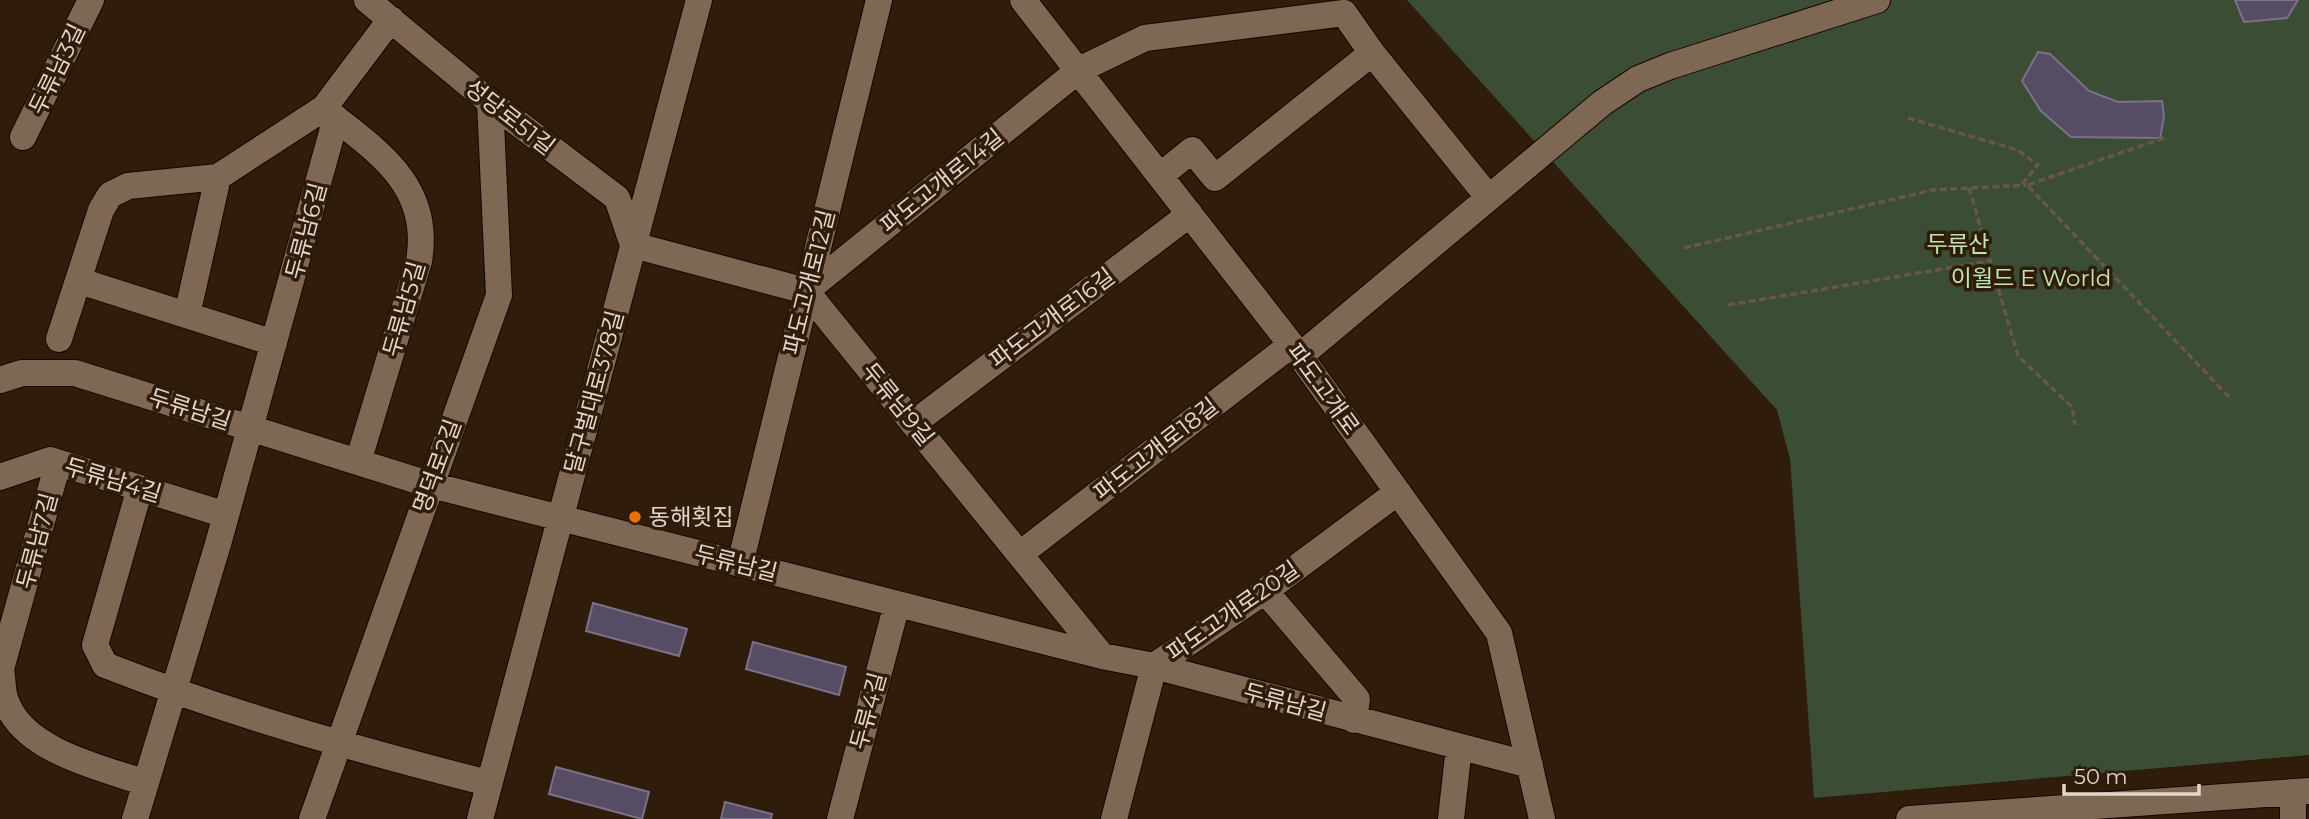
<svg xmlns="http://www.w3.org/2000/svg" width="2309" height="819" viewBox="0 0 2309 819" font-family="Montserrat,'Noto Sans KR',sans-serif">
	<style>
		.green { fill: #3b4d35 }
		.building { fill: #564c64; stroke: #7c718b; stroke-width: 2 }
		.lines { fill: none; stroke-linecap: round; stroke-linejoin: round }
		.minor-casing { stroke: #160600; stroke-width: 28 }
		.path { stroke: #685747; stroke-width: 3.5; stroke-dasharray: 7 3.5; stroke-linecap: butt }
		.minor { stroke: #7e6854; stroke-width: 26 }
		.food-dot { fill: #e8710a; stroke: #2f1c0a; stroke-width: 2.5 }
		.labels { text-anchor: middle; stroke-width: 7; stroke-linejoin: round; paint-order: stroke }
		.street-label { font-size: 23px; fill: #e2d6cb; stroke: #2f1c0a }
		.park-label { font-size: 23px; fill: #bee6b0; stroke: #2f1c0a }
		.poi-label { font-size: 23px; fill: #e2d6cb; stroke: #2f1c0a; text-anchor: start }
	</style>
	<rect width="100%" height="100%" fill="#2f1c0a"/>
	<path class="green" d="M1407 0H2309V755L1814 798 1790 459 1777 410Z"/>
	<path class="building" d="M2235 0H2298L2287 18 2244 22Z
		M2038 52 2050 54 2089 91 2118 102 2162 101 2164 117 2160 138 2071 137 2041 111 2022 81Z
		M593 603 687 629 679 656 586 631Z
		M753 642 846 667 839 695 746 669Z
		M556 767 649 792 642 819 549 794Z
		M725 802 772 814 771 819H721Z"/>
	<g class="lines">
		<g class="minor-casing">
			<path id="minor" d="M367 0 490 102 617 198 633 245
				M1023 0 1300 356 1499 633 1542 819
				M325 110C377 151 432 185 419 261L358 462
				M23 137 91 0
				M1160 176 1192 150 1215 178 1372 53 1489 198
				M633 245 806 291 1102 656
				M80 281 274 343
				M806 291 1079 70 1145 38 1344 13 1372 53
				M187 315 218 177
				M59 339 101 210 110 195 128 186 218 177 324 108 391 19
				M1300 356 1602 103 1638 79 1670 66 1877 0
				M0 380 22 373H75L431 485 1102 656 1154 666 1530 765
				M914 423 1190 214
				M58 463 1 669C3 679 2 692 6 701 23 751 102 768 146 783
				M0 477 50 460 226 515
				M140 488 95 645 105 665C230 714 358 750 488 783
				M1020 554 1291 345
				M740 564 879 0
				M1265 591 1357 699 1354 720
				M2293 792V819
				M135 819 218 544 336 118
				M312 819 499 295 490 102
				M480 819 699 0
				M840 819 897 604
				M1114 819 1154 666 1265 591 1398 492
				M1451 819 1459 747
				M1909 819 2309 791"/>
		</g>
		<path class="path" d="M1908 118 2018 150 2038 165 2021 185
			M2164 138 2027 185 2230 398
			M1969 188 2018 356 2072 407 2075 425
			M1684 248 1933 190 2027 185
			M1728 305 1990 261"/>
		<use href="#minor" class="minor"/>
	</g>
	<circle class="food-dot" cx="635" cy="517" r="7"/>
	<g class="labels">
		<g class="street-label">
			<text transform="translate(57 69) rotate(-64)" y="8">두류남3길</text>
			<text transform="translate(510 117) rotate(38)" y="8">성당로51길</text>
			<text transform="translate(942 181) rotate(-39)" y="8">파도고개로14길</text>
			<text transform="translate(306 231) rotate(-75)" y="8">두류남6길</text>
			<text transform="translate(809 282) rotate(-76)" y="8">파도고개로12길</text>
			<text transform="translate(404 309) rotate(-74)" y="8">두류남5길</text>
			<text transform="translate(1052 318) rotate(-37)" y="8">파도고개로16길</text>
			<text transform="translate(1323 389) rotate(54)" y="8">파도고개로</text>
			<text transform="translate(594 392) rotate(-75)" y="8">달구벌대로378길</text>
			<text transform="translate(898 404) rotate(51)" y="8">두류남9길</text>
			<text transform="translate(190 409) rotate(18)" y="8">두류남길</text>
			<text transform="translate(1156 449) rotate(-38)" y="8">파도고개로18길</text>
			<text transform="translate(437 466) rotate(-70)" y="8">명덕로2길</text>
			<text transform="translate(113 480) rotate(17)" y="8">두류남4길</text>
			<text transform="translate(37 541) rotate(-75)" y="8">두류남7길</text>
			<text transform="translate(736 563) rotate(14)" y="8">두류남길</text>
			<text transform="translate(1233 611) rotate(-35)" y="8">파도고개로20길</text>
			<text transform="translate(1285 702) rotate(15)" y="8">두류남길</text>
			<text transform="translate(868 711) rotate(-75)" y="8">두류4길</text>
		</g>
		<g class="park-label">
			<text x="1958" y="252">두류산</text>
			<text x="2031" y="286">이월드 E World</text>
		</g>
		<g class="poi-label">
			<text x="649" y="525">동해횟집</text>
		</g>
	</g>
	<path d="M2064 784v10h135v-10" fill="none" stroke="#e2d6cb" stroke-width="3.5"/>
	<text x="2074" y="784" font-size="21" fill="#e2d6cb" stroke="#2f1c0a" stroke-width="5" paint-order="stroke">50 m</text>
</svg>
